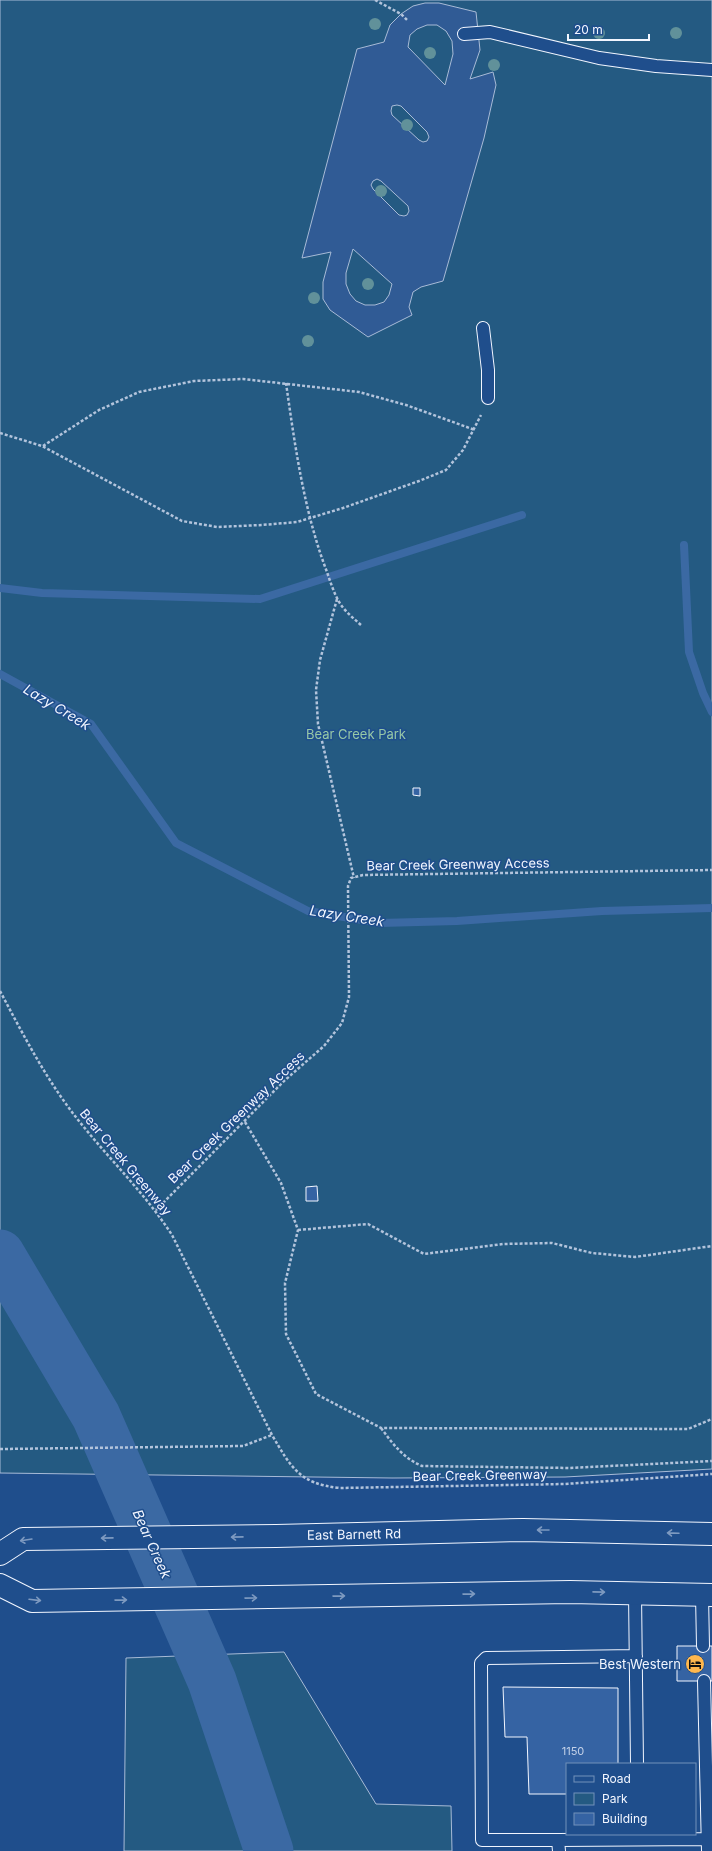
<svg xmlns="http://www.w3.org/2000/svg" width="712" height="1851" viewBox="0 0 712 1851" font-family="Inter,sans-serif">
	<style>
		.green { fill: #245a82; stroke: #a8bbd7 }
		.parking { fill: #305b95; stroke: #a8bbd7; fill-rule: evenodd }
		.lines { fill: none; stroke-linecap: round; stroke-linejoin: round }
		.stream { stroke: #3b69a3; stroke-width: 8 }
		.river { stroke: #3b69a3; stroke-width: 49 }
		.building { fill: #3563a3; stroke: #f2f6ff }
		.service-casing { stroke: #f2f6ff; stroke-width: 14 }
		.secondary-casing { stroke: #f2f6ff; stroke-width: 24 }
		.path { stroke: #b3c4dc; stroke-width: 2.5; stroke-dasharray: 3 2; stroke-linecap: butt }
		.service { stroke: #1f4e8c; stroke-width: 12 }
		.secondary { stroke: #1f4e8c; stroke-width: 22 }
		.tree { fill: #61919a }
		.oneway { stroke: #7e9ac0 }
		.labels { text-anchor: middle; stroke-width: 3; stroke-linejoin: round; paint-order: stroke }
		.number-label { font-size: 11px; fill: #c3d1e8 }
		.park-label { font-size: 13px; fill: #97c8a6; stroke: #1f4e8c }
		.street-label { font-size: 13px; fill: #f2f6ff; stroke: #1f4e8c }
		.poi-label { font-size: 13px; fill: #f2f6ff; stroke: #1f4e8c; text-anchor: end }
		.water-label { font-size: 14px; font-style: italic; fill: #f2f6ff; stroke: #1f4e8c }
	</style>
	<rect width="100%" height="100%" fill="#1f4e8c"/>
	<path class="green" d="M0 0H712V1469L565 1477 392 1478 0 1473Z
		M284 1652 376 1804 451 1806 452 1851H124L126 1658Z"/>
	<path class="parking" d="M425 3H439L476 12 480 50 470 79 493 72 496 85 484 138 443 281 421 287 413 292 409 307 412 315 368 337 330 310 323 299V282L331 252 302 258 357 49 384 42 390 25 401 14 413 6ZM427 25H437L446 31 452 41 453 54 445 85 408 47 410 35 417 29ZM397 105 401 106 427 132 429 137 427 141 423 142 419 140 392 115 391 111 392 106ZM377 179 381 181 408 206 409 211 407 215 404 216 399 215 373 189 371 185 373 181ZM353 249 392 284 389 295 384 302 375 305H365L356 301 350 294 346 284V273Z"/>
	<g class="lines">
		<path class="stream" d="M684 545 689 652 703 693 712 712
			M0 588 42 593 260 599 522 515
			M0 674 91 724 176 843 308 911 380 923 457 921 602 911 712 908"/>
		<path class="river" d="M0 1254 96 1416 212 1681 269 1851"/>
	</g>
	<path class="building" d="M413 788H420V796L413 795Z
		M317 1186 318 1201H306V1187Z
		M677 1646H712V1681H677Z
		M503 1687 618 1688V1764H567V1794H529L527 1737H505Z"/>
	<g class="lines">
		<g class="service-casing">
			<path id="service" d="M464 34 490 32 599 58 656 66 712 70
				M483 328 488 370V398
				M635 1593 637 1764
				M702 1595 703 1646
				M704 1681 708 1851
				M558 1840H482L481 1663 486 1658 636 1656
				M559 1851 558 1840 708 1839"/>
		</g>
		<g class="secondary-casing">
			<path id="secondary" d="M0 1554 23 1539 276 1536 523 1530 712 1534
				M0 1585 32 1601 570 1592 712 1595"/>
		</g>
		<path class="path" d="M375 0 401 14 408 21
			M286 383C295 446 304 512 327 572 330 581 333 590 337 598 342 609 352 617 361 625
			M0 433 42 446 182 521 217 527 262 525 297 522 343 508 419 481 446 470 463 450 481 415
			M43 446 99 410 139 392 194 381 243 379 359 392 406 405 475 430
			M337 599 320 660 316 690 318 724 354 878
			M0 991C25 1038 49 1085 83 1126 113 1163 146 1195 172 1235L272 1435C291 1467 299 1484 340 1488L565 1484 712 1474
			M245 1122 281 1183 298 1230 285 1283 286 1334 316 1394 381 1428 688 1429 712 1419
			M156 1210 284 1081 324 1046 342 1023 349 997 348 886 351 878 363 875 712 870
			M298 1230 368 1224 424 1254 503 1244 552 1243 592 1253 635 1257 712 1246
			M381 1428C393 1444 403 1458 422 1466L570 1468 712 1461
			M0 1449 243 1446 272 1435"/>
		<use href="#service" class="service"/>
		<use href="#secondary" class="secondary"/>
	</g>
	<g class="tree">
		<circle cx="375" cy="24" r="6"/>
		<circle cx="599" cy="33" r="6"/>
		<circle cx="676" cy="33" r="6"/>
		<circle cx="430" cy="53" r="6"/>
		<circle cx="494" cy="65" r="6"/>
		<circle cx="407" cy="125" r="6"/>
		<circle cx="381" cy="191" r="6"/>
		<circle cx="368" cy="284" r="6"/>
		<circle cx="314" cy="298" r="6"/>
		<circle cx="308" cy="341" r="6"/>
	</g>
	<defs><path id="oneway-shaft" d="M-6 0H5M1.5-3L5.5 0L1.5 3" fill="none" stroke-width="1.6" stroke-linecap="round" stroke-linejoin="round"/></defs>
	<g class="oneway">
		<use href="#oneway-shaft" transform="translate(543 1530) rotate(-180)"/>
		<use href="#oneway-shaft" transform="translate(673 1533) rotate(-178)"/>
		<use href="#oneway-shaft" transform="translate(237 1537) rotate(179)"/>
		<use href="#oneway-shaft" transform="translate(107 1538) rotate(179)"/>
		<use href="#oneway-shaft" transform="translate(26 1540) rotate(171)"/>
		<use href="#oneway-shaft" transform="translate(599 1592) rotate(1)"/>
		<use href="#oneway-shaft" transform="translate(469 1594) rotate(-1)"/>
		<use href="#oneway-shaft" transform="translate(339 1596) rotate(-1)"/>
		<use href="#oneway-shaft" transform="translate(251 1598) rotate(-1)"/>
		<use href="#oneway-shaft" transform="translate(35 1600) rotate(7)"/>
		<use href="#oneway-shaft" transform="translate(121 1600) rotate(-1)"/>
	</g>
	<defs>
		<g id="hotel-disc" transform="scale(1)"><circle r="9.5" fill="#ffb74d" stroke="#1f4e8c"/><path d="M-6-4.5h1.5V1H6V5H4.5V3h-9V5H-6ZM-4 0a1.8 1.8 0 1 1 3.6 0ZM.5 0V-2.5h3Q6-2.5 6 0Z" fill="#111"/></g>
	</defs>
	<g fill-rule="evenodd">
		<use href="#hotel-disc" x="695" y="1664"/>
	</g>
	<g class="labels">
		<g class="number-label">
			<text x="573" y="1755">1150</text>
		</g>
		<g class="park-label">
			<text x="356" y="739">Bear Creek Park</text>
		</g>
		<g class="street-label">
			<text transform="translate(458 864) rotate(-1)" y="5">Bear Creek Greenway Access</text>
			<text transform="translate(236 1117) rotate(-44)" y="5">Bear Creek Greenway Access</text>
			<text transform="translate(126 1162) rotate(50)" y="5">Bear Creek Greenway</text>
			<text transform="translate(480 1475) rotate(-1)" y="5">Bear Creek Greenway</text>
			<text transform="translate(354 1534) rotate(-1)" y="5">East Barnett Rd</text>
		</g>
		<g class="poi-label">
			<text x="681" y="1669">Best Western</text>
		</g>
		<g class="water-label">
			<text transform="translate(57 707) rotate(31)" y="5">Lazy Creek</text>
			<text transform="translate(347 916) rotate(9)" y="5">Lazy Creek</text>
			<text transform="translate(152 1544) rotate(66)" y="5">Bear Creek</text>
		</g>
	</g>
	<rect x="566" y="1763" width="130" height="72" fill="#1f4e8c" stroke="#7391ba"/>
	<rect x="574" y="1776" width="20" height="6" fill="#1f4e8c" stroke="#7391ba"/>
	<text x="602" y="1783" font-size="12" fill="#f2f6ff">Road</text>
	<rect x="574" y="1793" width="20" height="12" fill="#245a82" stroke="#7391ba"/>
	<text x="602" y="1803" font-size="12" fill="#f2f6ff">Park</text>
	<rect x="574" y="1813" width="20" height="12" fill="#3563a3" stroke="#7391ba"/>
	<text x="602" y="1823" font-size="12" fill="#f2f6ff">Building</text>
	<path d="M568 34v6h81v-6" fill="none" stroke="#f2f6ff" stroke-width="2"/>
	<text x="574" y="34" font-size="12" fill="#f2f6ff" stroke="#1f4e8c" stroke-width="3" paint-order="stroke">20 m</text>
</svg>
